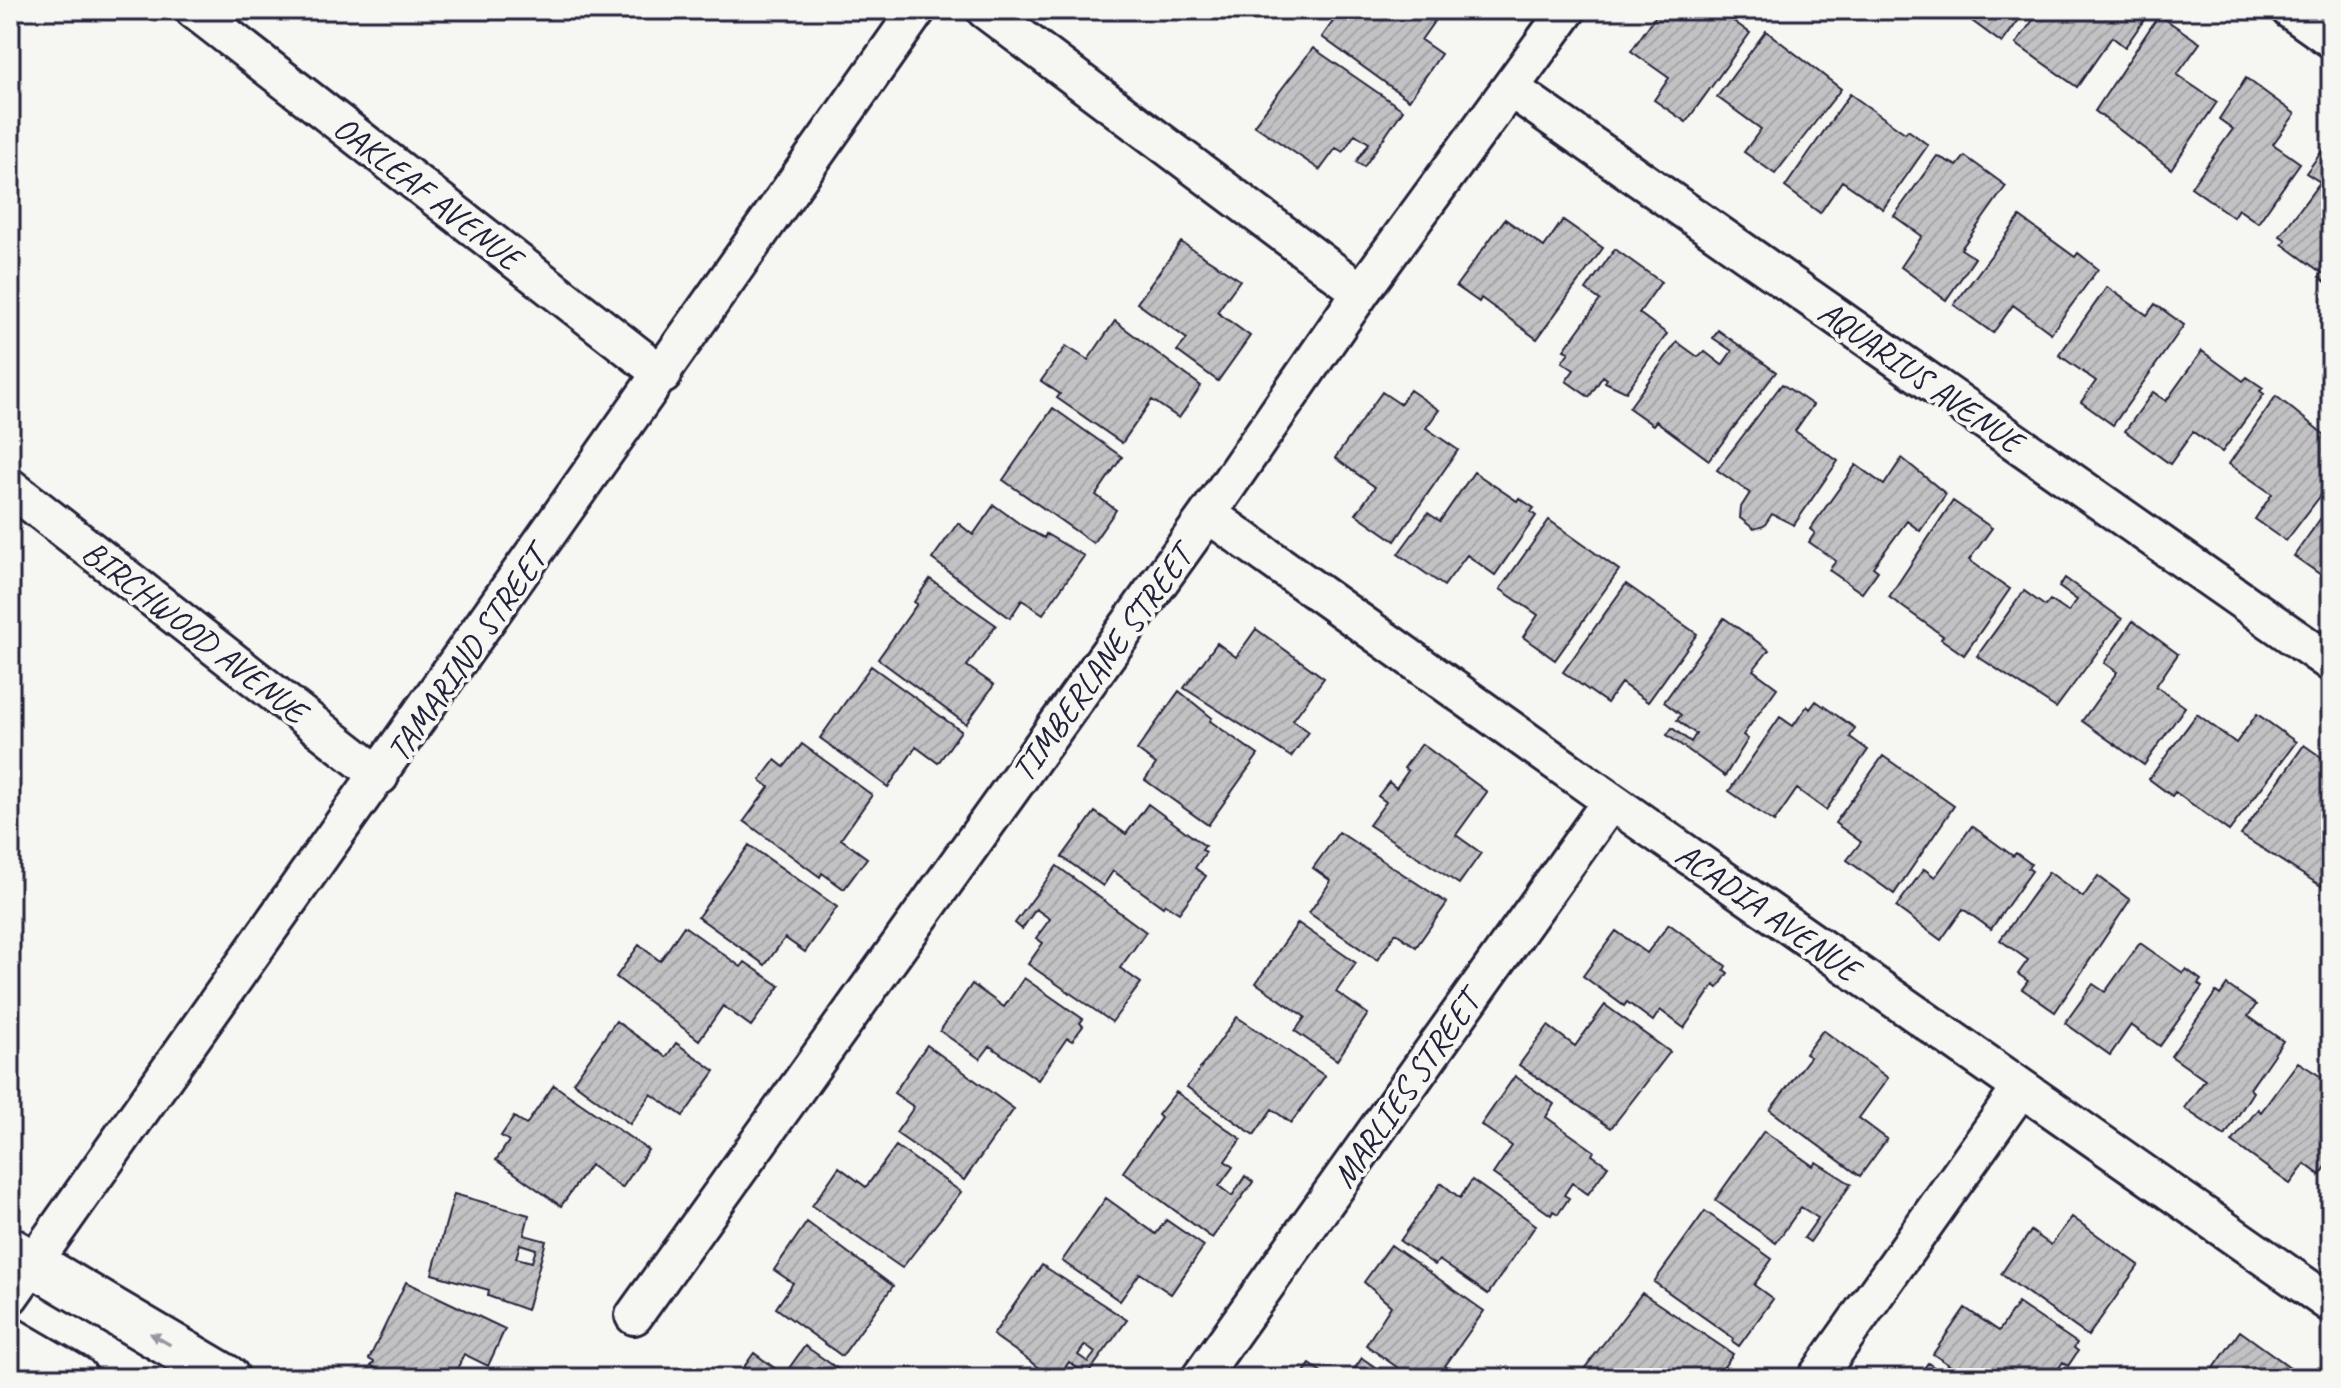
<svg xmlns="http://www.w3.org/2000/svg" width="2341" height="1388" viewBox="0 0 2341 1388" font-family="Caveat,sans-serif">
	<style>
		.building { fill: url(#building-hatch); stroke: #22223b; stroke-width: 2; fill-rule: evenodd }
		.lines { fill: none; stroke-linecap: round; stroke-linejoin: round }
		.street-casing { stroke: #22223b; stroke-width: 42 }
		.secondary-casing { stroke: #22223b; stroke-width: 50 }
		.street { stroke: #f6f6f2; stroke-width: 36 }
		.secondary { stroke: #f6f6f2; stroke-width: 44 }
		.oneway { fill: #9797a0 }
		.labels { text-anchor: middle; stroke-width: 8; stroke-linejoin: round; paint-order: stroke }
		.street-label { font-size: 34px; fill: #22223b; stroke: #f6f6f2 }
	</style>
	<defs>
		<pattern id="building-hatch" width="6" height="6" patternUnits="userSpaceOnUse" patternTransform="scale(2)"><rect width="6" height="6" fill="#c2c2c4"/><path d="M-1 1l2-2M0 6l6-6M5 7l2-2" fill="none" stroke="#a6a6a9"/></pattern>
	</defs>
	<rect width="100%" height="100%" fill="#f6f6f2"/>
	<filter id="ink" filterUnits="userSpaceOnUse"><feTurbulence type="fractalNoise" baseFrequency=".0125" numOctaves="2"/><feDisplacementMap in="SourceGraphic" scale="16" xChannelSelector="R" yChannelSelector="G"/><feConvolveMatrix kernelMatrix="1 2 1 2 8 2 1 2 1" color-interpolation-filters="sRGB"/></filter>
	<g filter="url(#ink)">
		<path class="building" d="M1341 10 1440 13 1421 40 1441 54 1409 100 1322 37Z
			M1660 10H1718L1750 33 1686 122 1654 100 1669 78 1631 51Z
			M1957 10H2026L2002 43Z
			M2040 10H2151L2125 47 2112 37 2077 87 2016 44Z
			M2159 15 2200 43 2177 75 2217 102 2171 169 2095 111Z
			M1766 31 1841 89 1775 174 1744 152 1761 129 1717 97Z
			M1313 48 1403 110 1364 167 1356 162 1369 143 1355 134 1343 152 1336 148 1320 170 1254 125Z
			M2246 78 2295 114 2273 144 2300 163 2258 223 2238 209 2233 217 2191 187 2233 129 2219 119Z
			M1850 94 1905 133 1908 130 1928 145 1883 209 1842 181 1820 213 1785 187Z
			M2331 139V286L2319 277 2322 273 2282 244 2286 240 2280 236 2320 182 2306 173Z
			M1937 156 1957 166 1965 156 2006 186 1961 249 1975 258 1946 300 1901 267 1922 236 1894 216Z
			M2020 217 2075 257 2078 253 2098 269 2051 333 2013 305 1993 333 1954 305Z
			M1505 219 1544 247 1563 220 1603 248 1537 339 1481 298 1479 302 1456 286Z
			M1181 242 1240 280 1217 312 1250 336 1218 381 1177 351 1187 339 1137 303Z
			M1615 249 1661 282 1639 313 1667 334 1626 392 1605 382 1607 379 1603 376 1589 397 1566 381 1574 370 1562 362 1569 352 1564 350 1600 300 1586 290Z
			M2107 287 2147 315 2155 304 2184 325 2113 425 2081 402 2096 381 2059 355Z
			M1115 321 1201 386 1179 418 1152 400 1122 443 1057 398 1060 394 1041 381 1066 346 1088 360Z
			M1718 330 1776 372 1709 460 1656 421 1653 425 1629 408 1677 342 1698 357 1704 351 1722 365 1732 351 1713 338Z
			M2202 351 2243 381 2247 377 2263 388 2260 391 2264 394 2222 452 2193 432 2170 464 2125 431 2153 392 2166 401Z
			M1782 384 1813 405 1795 431 1838 461 1794 525 1772 514 1764 526 1754 529 1740 518 1741 507 1750 493 1717 470Z
			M1410 390 1439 410 1426 428 1458 450 1395 541 1356 514 1375 487 1335 458 1382 392 1400 404Z
			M2276 396 2331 440V482L2286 541 2255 519 2272 494 2229 464Z
			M1053 408 1122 457 1096 495 1116 510 1093 543 1003 480Z
			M1902 458 1946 494 1920 531 1907 521 1873 567 1878 571 1862 593 1829 570 1836 561 1809 542 1815 533 1810 529 1856 465 1884 485Z
			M1474 472 1517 501 1519 498 1534 508 1531 512 1536 516 1495 575 1467 555 1444 586 1398 554 1428 513 1440 521Z
			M1953 501 1992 528 1969 560 2010 589 1964 655 1941 639 1943 636 1889 597Z
			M994 505 1024 527 1044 538 1046 534 1084 556 1043 614 1022 600 1010 618 932 559 958 523 973 535Z
			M2325 512 2331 516V582L2294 556Z
			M1549 520 1619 570 1555 660 1523 637 1538 615 1500 589Z
			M2065 578 2122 619 2056 708 1977 656 2024 591 2045 606 2050 600 2068 612 2077 600 2059 587Z
			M930 579 996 625 967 666 994 685 966 724 878 659 917 604 914 602Z
			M1626 584 1697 634 1648 702 1621 683 1607 703 1563 672Z
			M1724 618 1769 650 1753 670 1777 688 1743 735 1748 739 1725 776 1667 735 1672 728 1691 742 1696 734 1677 720 1681 715 1664 702Z
			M2133 621 2178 654 2156 686 2185 707 2144 765 2082 721 2117 672 2104 663Z
			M1256 629 1324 678 1293 720 1309 732 1291 757 1184 688 1217 643 1236 657Z
			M871 666 961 731 938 763 916 747 888 787 820 738Z
			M1179 691 1212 718 1210 721 1258 755 1208 825 1145 780 1156 764 1137 750Z
			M1816 701 1855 728 1850 737 1868 750 1826 810 1797 789 1774 822 1729 791 1780 717 1793 726 1807 706 1810 709Z
			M2197 714 2236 743 2257 714 2296 742 2229 831 2175 792 2172 796 2149 779Z
			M802 744 872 795 841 839 867 858 844 889 822 873 820 877 744 821 769 787 760 780 775 760 784 767Z
			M1422 744 1487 792 1456 835 1481 853 1459 884 1369 825 1386 802 1378 796 1389 782 1396 788 1408 771 1404 768Z
			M2304 745 2331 764V872L2321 886 2241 835Z
			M1883 756 1954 806 1894 894 1847 860 1861 842 1835 823Z
			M1148 804 1205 846 1202 850 1206 852 1195 868 1206 876 1179 913 1165 904 1163 907 1113 871 1103 886 1062 857 1095 812 1126 834Z
			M1972 826 2013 856 2016 853 2031 864 2028 868 2032 871 1991 929 1963 909 1941 940 1896 907 1924 869 1935 877Z
			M1339 832 1447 903 1416 947 1396 933 1377 960 1309 913 1331 881 1313 868Z
			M749 845 837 907 805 952 785 938 765 965 698 917Z
			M1057 866 1146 932 1120 968 1141 983 1112 1022 1028 964 1043 943 1036 938 1050 919 1036 909 1022 929 1015 923Z
			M2049 872 2083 897 2098 876 2130 900 2055 1012 2022 989 2028 981 2018 974 2028 960 2000 940Z
			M1298 923 1356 963 1336 992 1368 1014 1337 1060 1295 1031 1305 1017 1256 983Z
			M1669 924 1726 966 1724 970 1728 973 1718 988 1714 985 1684 1028 1660 1010 1653 1021 1627 1002 1624 1006 1583 976 1616 931 1647 953Z
			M684 926 741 967 745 962 780 986 751 1026 723 1006 699 1040 616 977 639 945 660 961Z
			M2140 943 2183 973 2186 969 2201 980 2198 984 2202 987 2160 1046 2131 1025 2110 1055 2065 1023 2093 984 2105 992Z
			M1024 978 1083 1019 1080 1023 1083 1026 1072 1041 1067 1038 1038 1080 990 1046 980 1059 940 1031 972 984 1004 1007Z
			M2227 985 2256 1005 2248 1016 2283 1041 2250 1089 2253 1092 2225 1136 2184 1108 2205 1080 2171 1056 2216 992 2220 995Z
			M1605 1005 1670 1052 1611 1128 1519 1065 1548 1026 1575 1046Z
			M1237 1017 1325 1076 1291 1123 1272 1109 1254 1135 1187 1087Z
			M616 1021 666 1057 676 1043 715 1071 683 1116 651 1094 630 1124 573 1082Z
			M1823 1030 1888 1078 1859 1118 1887 1139 1860 1176 1770 1110 1810 1057 1805 1054Z
			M927 1045 1014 1109 964 1180 896 1133 914 1107 894 1093Z
			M2298 1062 2331 1083V1160L2320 1175 2305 1164 2290 1184 2232 1142 2258 1109 2261 1112Z
			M1515 1076 1554 1104 1546 1117 1594 1151 1592 1155 1608 1166 1588 1194 1572 1183 1564 1195 1569 1198 1558 1214 1553 1211 1551 1215 1493 1174 1512 1146 1481 1125Z
			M554 1085 648 1150 622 1188 590 1165 561 1206 496 1160 509 1141 501 1136 514 1117 526 1125Z
			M1176 1092 1241 1139 1225 1161 1233 1167 1219 1186 1232 1196 1245 1176 1253 1182 1212 1238 1123 1172 1161 1118 1158 1115Z
			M1764 1131 1813 1166 1816 1162 1851 1184 1810 1242 1804 1238 1818 1218 1801 1207 1776 1243 1715 1200Z
			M896 1146 961 1192 902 1268 812 1206 839 1167 866 1187Z
			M1472 1180 1536 1225 1488 1294 1439 1260 1435 1265 1400 1241 1441 1183 1460 1198Z
			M454 1194 529 1215 524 1235 546 1241 527 1310 488 1296 489 1290 432 1274ZM520 1244 536 1249 532 1262 516 1258Z
			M1106 1198 1156 1234 1166 1220 1204 1246 1171 1294 1140 1273 1120 1301 1062 1261Z
			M1705 1211 1772 1259 1754 1285 1773 1299 1739 1346 1732 1341 1733 1338 1654 1282Z
			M2072 1217 2139 1265 2088 1336 2001 1274 2031 1231 2051 1245Z
			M807 1222 893 1286 842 1356 776 1308 793 1283 774 1270Z
			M1391 1245 1484 1311 1445 1366 1448 1368 1441 1378H1412L1366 1345 1391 1306 1364 1282Z
			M1042 1265 1127 1320 1087 1375 1069 1362 1058 1378H1054L993 1335ZM1085 1345 1095 1353 1088 1362 1078 1355Z
			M406 1282 505 1329 488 1366 464 1354 453 1378H409L396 1372 394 1377 371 1366 374 1362 369 1359Z
			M1642 1293 1733 1354 1716 1378H1597L1584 1369Z
			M2018 1303 2077 1343 2074 1348 2078 1351 2068 1366 2063 1362 2052 1378H1993L1986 1373 1983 1378H1968L1933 1354 1965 1308 1999 1331Z
			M2240 1331 2298 1373 2295 1378H2207Z
			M805 1346 851 1378H736L754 1353 784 1375Z
			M1362 1358 1391 1378H1348Z
			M1928 1363 1941 1372 1946 1378H1917Z
			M1310 1364 1330 1378H1300Z"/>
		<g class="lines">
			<g class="street-casing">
				<path id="street" d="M194 10 663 375
					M985 10 1361 292
					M2290 10 2331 39
					M1510 88 2331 663
					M10 487 380 776
					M1208 514 1611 801 2331 1304
					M10 1296 917 10
					M634 1316 1208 514 1361 292 1567 10
					M1200 1378 1611 801
					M1816 1378 2021 1088"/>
			</g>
			<g class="secondary-casing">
				<path id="secondary" d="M10 1250 227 1378
					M10 1340 75 1378"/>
			</g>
			<use href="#street" class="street"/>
			<use href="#secondary" class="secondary"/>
		</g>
		<defs><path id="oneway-solid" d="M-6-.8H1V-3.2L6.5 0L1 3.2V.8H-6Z" transform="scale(2)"/></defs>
		<use class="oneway" href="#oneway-solid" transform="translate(160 1339) rotate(-150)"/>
	</g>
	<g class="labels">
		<g class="street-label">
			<text transform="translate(428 192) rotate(38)" y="12">OAKLEAF AVENUE</text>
			<text transform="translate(1921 376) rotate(35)" y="12">AQUARIUS AVENUE</text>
			<text transform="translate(195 631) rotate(38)" y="12">BIRCHWOOD AVENUE</text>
			<text transform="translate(466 654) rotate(-55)" y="12">TAMARIND STREET</text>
			<text transform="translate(1101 663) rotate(-54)" y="12">TIMBERLANE STREET</text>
			<text transform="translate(1768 911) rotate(35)" y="12">ACADIA AVENUE</text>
			<text transform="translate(1405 1089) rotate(-55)" y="12">MARLIES STREET</text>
		</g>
	</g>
	<rect width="2341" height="1388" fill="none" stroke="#f6f6f2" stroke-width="40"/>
	<rect x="20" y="20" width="2301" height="1348" fill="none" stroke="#22223b" stroke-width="3" filter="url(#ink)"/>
</svg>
